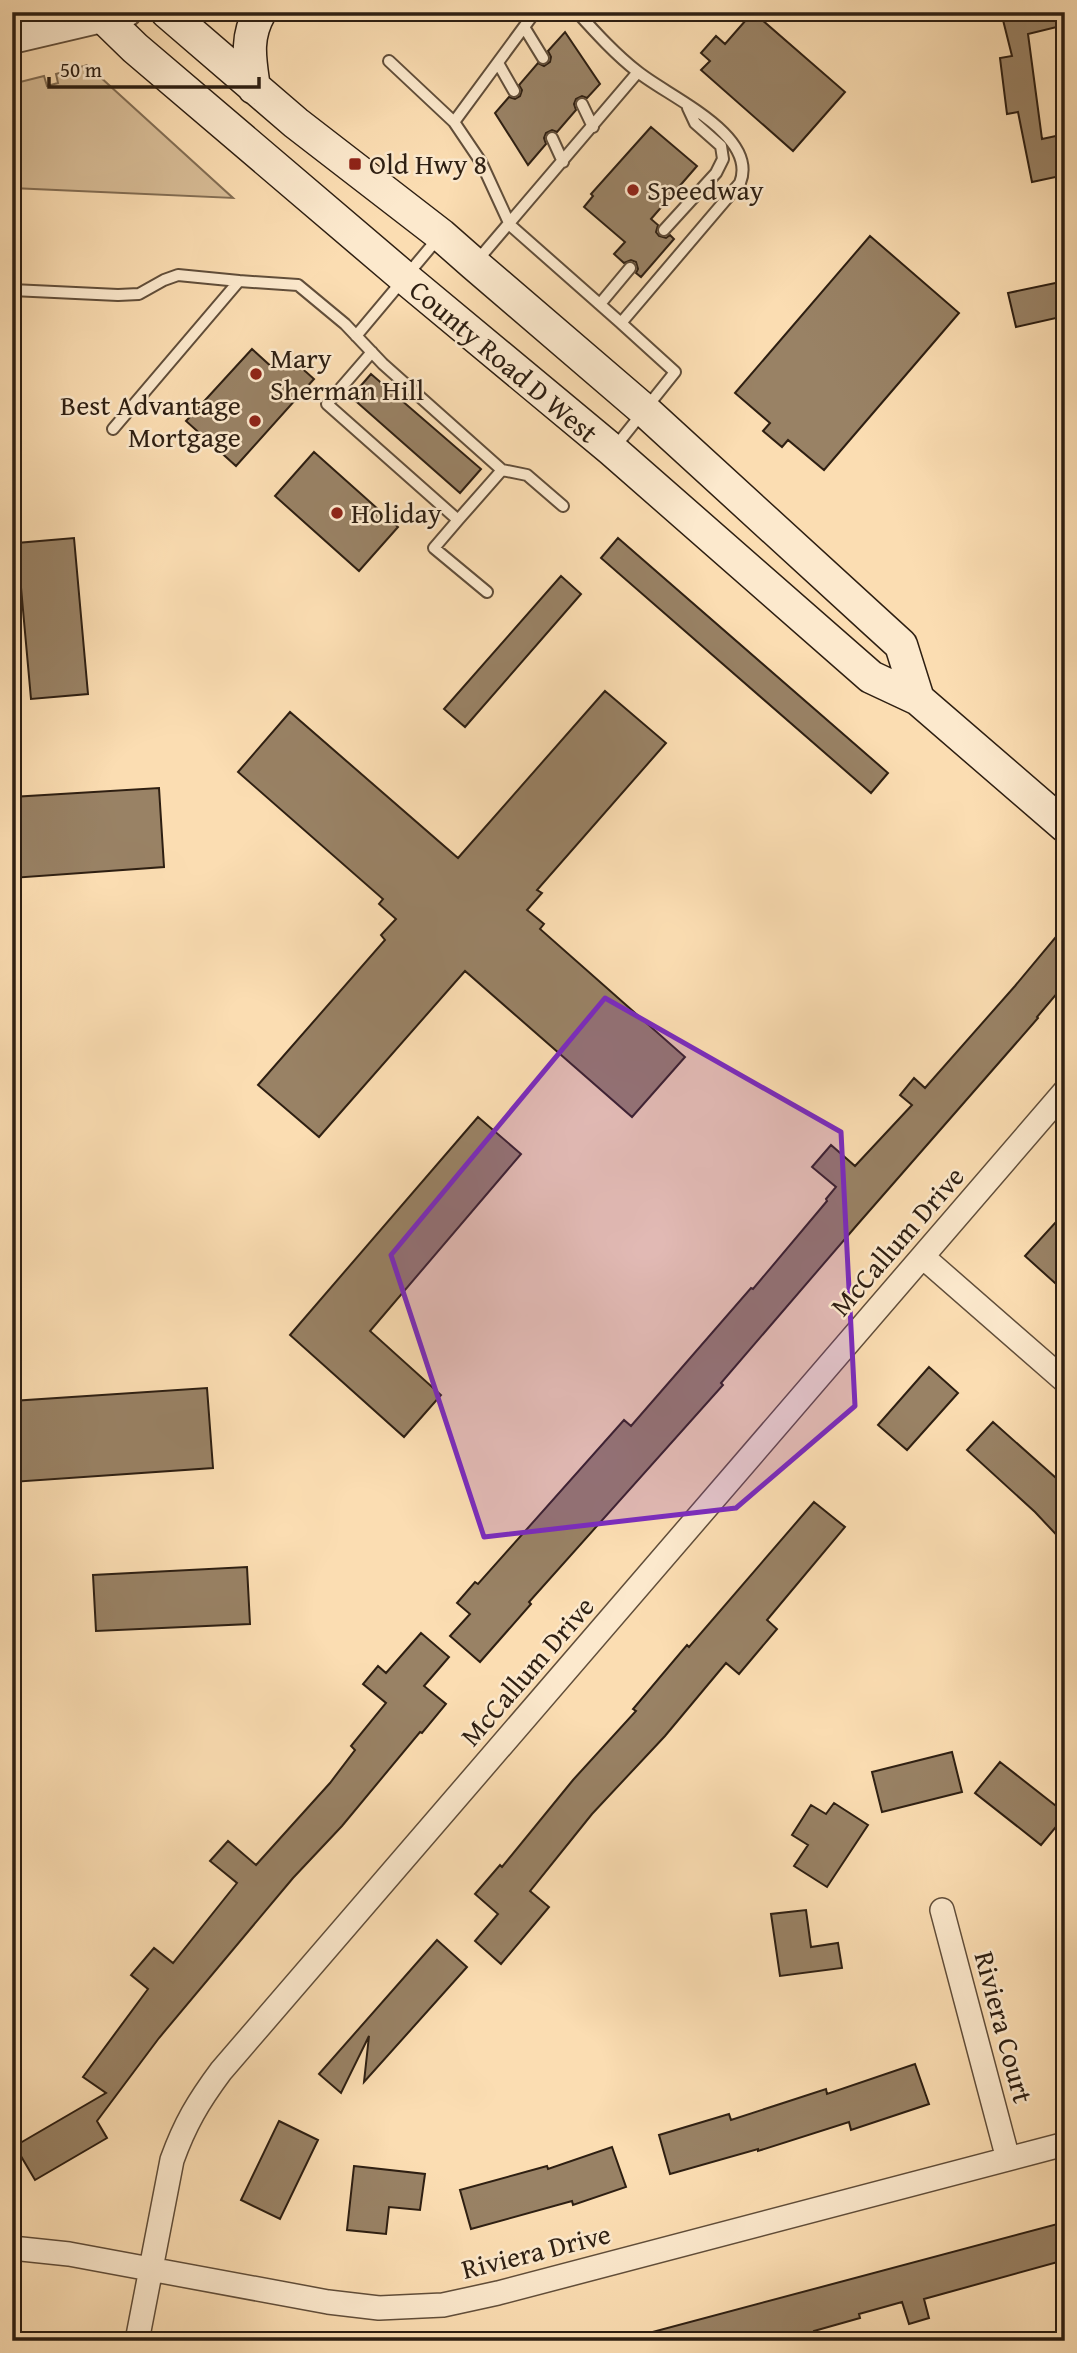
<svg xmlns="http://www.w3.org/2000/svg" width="1077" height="2353" viewBox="0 0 1077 2353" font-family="'Gentium Book Plus',serif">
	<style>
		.green { fill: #d8bd97; stroke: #836e54; stroke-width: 2 }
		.building { fill: #998265; stroke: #2e1f12; stroke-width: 2 }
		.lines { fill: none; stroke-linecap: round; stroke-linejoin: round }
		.service-casing { stroke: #614e3a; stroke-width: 14 }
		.minor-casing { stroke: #614e3a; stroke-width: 26 }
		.tertiary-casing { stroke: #614e3a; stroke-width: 32 }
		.secondary-casing { stroke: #2e1f12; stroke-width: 35 }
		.service { stroke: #fce9cd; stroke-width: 10 }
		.minor { stroke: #fce9cd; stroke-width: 23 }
		.tertiary { stroke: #fce9cd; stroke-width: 28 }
		.secondary { stroke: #fce9cd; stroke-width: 32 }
		.marked { fill: #7b2cbf; fill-opacity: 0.2; stroke: #7b2cbf; stroke-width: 5; stroke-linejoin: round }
		.poi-dot { fill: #8f2418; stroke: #fce9cd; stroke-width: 2.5 }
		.labels { text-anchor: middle; stroke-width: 5; stroke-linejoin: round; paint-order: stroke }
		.poi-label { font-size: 28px; fill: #2e1f12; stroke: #fce9cd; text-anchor: start }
		.street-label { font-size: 28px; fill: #2e1f12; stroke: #fce9cd }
	</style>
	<rect width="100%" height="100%" fill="#fbddb2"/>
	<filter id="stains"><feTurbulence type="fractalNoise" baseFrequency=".00286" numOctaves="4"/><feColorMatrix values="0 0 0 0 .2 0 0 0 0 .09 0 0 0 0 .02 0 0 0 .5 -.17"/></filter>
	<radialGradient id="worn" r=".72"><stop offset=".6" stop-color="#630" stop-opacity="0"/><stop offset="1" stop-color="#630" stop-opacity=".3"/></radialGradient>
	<path class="green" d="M87 65 233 198 12 188V84L44 76 47 86 58 83 56 74Z"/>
	<path class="building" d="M753 12 845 92 793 151 701 70 710 61 701 53 716 36 725 44Z
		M1001 12H1065V25L1028 34 1042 139 1065 134V175L1032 182 1018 112 1007 114 1000 58 1012 56Z
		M565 32 600 84 587 98 582 96 576 99 574 104 576 110 557 132 552 130 546 133 544 138 546 144 528 165 495 113 509 97 515 99 520 96 522 90 519 85 538 63 544 66 550 62 551 57 548 51Z
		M651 127 697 166 651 219 658 225 656 232 659 236 666 238 670 235 674 239 641 277 636 273 638 269 636 262 631 260 624 263 614 254 625 242 584 207 593 196 591 194Z
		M870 236 959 313 824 470 788 440 782 447 763 431 770 423 735 393Z
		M1065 281V316L1016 327 1008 293Z
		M252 349 274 369 287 355 314 379 236 466 186 421Z
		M371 374 481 469 460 493 351 397Z
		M314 452 398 527 359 571 275 496Z
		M74 538 88 694 31 699 17 543Z
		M618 538 888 773 871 793 601 558Z
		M561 576 581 594 465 727 444 709Z
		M605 691 666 743 537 890 542 893 527 910 544 924 540 929 685 1057 632 1117 465 971 319 1137 258 1085 385 940 381 935 396 919 379 904 383 899 238 772 290 712 458 858Z
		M159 788 164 867 12 878V797Z
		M1065 926V984L1037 1017 1038 1018 857 1225 721 1383 723 1385 529 1602 531 1604 480 1662 450 1636 470 1614 457 1603 475 1582 478 1584 624 1420 631 1426 751 1288 753 1289 827 1201 826 1199 836 1187 812 1167 831 1145 855 1166 912 1105 900 1095 914 1078 925 1088 1015 986Z
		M478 1117 521 1154 370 1331 441 1395 404 1437 290 1335Z
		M1065 1212V1292L1025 1256Z
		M929 1367 958 1393 907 1450 878 1425Z
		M207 1388 213 1468 12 1482V1401Z
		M993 1422 1065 1486V1544L1035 1512 967 1450Z
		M814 1502 845 1527 767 1620 777 1629 739 1674 726 1663 665 1736 592 1814 530 1891 549 1907 501 1964 475 1941 498 1914 475 1894 500 1865 502 1867 573 1780 636 1711 633 1709 687 1645 689 1647Z
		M247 1567 250 1624 96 1631 93 1575Z
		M421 1633 449 1657 424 1686 446 1704 422 1733 420 1732 342 1826 293 1878 159 2038 97 2121 107 2138 35 2180 15 2146 106 2093 83 2077 148 1989 131 1975 154 1948 173 1963 237 1883 210 1861 228 1841 256 1865 330 1783 355 1750 351 1746 386 1703 363 1684 378 1666 386 1673Z
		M952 1752 962 1792 882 1812 872 1772Z
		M1000 1762 1065 1813V1816L1041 1845 975 1793Z
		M834 1803 868 1825 827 1887 794 1866 808 1845 792 1835 811 1805 826 1814Z
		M806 1910 811 1947 838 1943 842 1968 780 1976 771 1914Z
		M437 1940 467 1967 364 2082 369 2036 341 2093 319 2074Z
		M915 2064 929 2104 851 2130 849 2122 758 2151V2149L670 2174 659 2135 729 2114 731 2120 826 2089 827 2094Z
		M279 2121 318 2140 280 2219 241 2200Z
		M612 2147 626 2187 573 2205 572 2201 471 2229 460 2190 547 2166 548 2169Z
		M354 2166 425 2174 420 2210 389 2207 386 2234 347 2230Z
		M1065 2222V2260L924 2299 929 2318 909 2324 902 2302 859 2314 860 2318 814 2331 816 2341H646L645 2334Z"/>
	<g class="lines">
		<g class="service-casing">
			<path id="service" d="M535 12 454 122 481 162 510 225 621 323 740 183C759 135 669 97 638 72 616 55 596 33 577 12
				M524 27 543 58
				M389 61 454 122
				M498 63 514 91
				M582 104 593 127
				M552 138 563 162
				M664 230 716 173 723 159 721 146 695 123 688 108
				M476 262 638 72
				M12 290 118 295 139 294 164 280 178 275 239 281
				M600 304 630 268
				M356 336 439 237
				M372 352 327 404 458 520 434 548 487 592
				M113 429 239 281 298 285 345 324 383 364 502 470 527 475 563 506
				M615 447 675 372 621 323
				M458 520 502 470"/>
		</g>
		<g class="minor-casing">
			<path id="minor" d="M923 1257 1065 1381
				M942 1910 1008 2159
				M12 2248 69 2254 328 2302 379 2308 443 2305 498 2293 1065 2144
				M137 2341 172 2160C185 2124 198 2102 221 2071L1065 1091"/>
		</g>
		<g class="tertiary-casing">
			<path id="tertiary" d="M12 39 127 12"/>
		</g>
		<g class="secondary-casing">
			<path id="secondary" d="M98 12 135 48 405 278 612 450 871 677 918 699 1065 826
				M167 12 296 123 441 235 474 264 643 409 878 624 901 645 918 699
				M254 88C250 60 245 38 260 12"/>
		</g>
		<use href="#service" class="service"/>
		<use href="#minor" class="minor"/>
		<use href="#tertiary" class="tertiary"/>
		<use href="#secondary" class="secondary"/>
	</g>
	<path class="marked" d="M605 998 841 1132 855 1406 736 1508 484 1537 391 1255Z"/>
	<g class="poi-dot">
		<rect x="348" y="157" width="14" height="14" rx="3.5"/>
		<circle cx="633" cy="190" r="7"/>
		<circle cx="256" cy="374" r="7"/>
		<circle cx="255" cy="421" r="7"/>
		<circle cx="337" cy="513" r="7"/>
	</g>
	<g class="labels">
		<g class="poi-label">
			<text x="369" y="174">Old Hwy 8</text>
			<text x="647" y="200">Speedway</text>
			<text x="270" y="368">Mary<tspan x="270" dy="32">Sherman Hill</tspan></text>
			<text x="241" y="415" text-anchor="end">Best Advantage<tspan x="241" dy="32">Mortgage</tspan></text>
			<text x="351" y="523">Holiday</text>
		</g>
		<g class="street-label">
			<text transform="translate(504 361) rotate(40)" y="10">County Road D West</text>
			<text transform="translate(897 1241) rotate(-49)" y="10">McCallum Drive</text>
			<text transform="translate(527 1671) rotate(-49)" y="10">McCallum Drive</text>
			<text transform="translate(1004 2027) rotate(75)" y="10">Riviera Court</text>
			<text transform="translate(536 2251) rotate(-14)" y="10">Riviera Drive</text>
		</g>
	</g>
	<rect width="1077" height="2353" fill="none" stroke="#fbddb2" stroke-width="42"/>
	<rect x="14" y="14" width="1049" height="2325" fill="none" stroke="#2e1f12" stroke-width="3.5"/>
	<rect x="21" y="21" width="1035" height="2311" fill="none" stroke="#2e1f12" stroke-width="2"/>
	<path d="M49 77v10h210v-10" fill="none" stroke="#2e1f12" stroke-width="3.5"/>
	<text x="60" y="77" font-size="21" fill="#2e1f12" stroke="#fce9cd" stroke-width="5" paint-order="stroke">50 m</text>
	<rect width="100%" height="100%" filter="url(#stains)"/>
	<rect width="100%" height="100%" fill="url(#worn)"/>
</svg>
